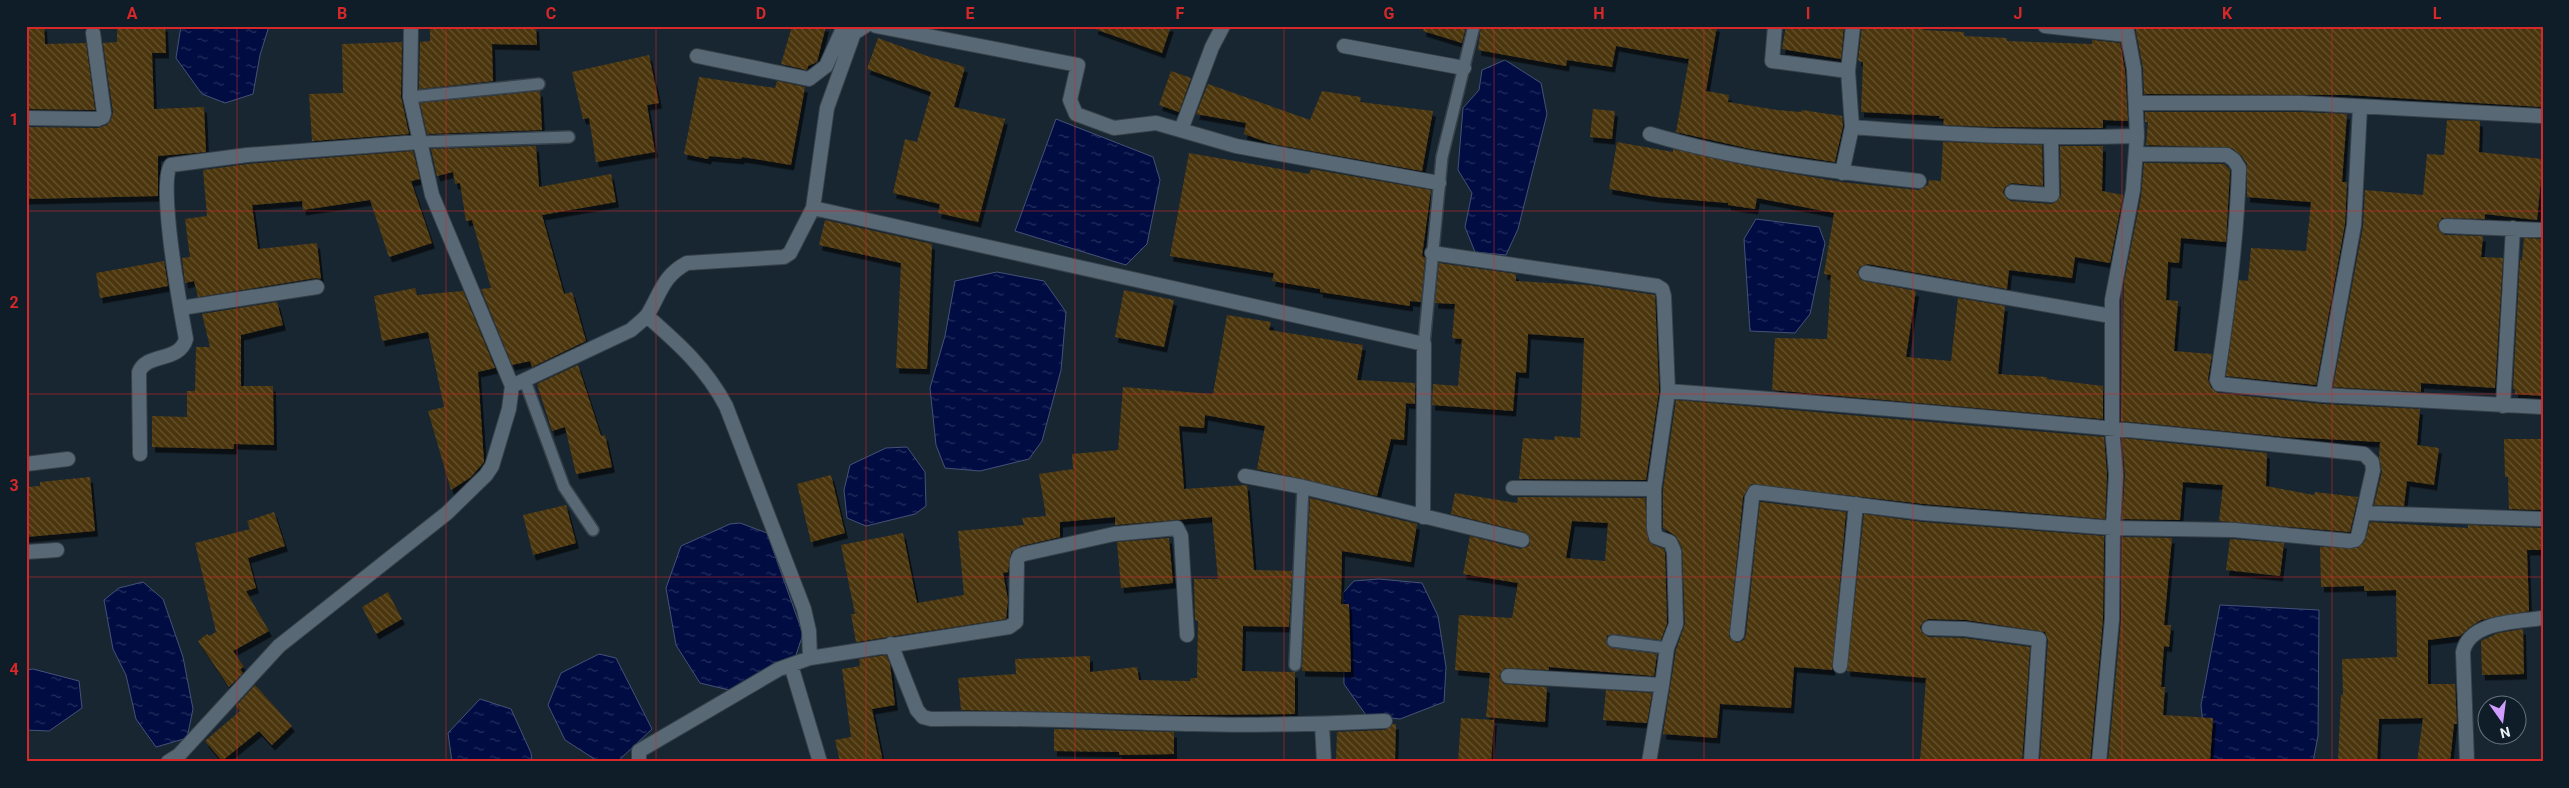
<svg xmlns="http://www.w3.org/2000/svg" width="2569" height="788" viewBox="0 0 2569 788" font-family="Roboto,sans-serif">
	<style>
		.water { fill: url(#water-ripples); stroke: #465179 }
		.building { fill: url(#building-back-hatch); fill-rule: evenodd; filter: url(#shadow) }
		.lines { fill: none; stroke-linecap: round; stroke-linejoin: round }
		.service-casing { stroke: #36414a; stroke-width: 14 }
		.minor-casing { stroke: #36414a; stroke-width: 16 }
		.service { stroke: #586975; stroke-width: 11 }
		.minor { stroke: #586975; stroke-width: 14 }
		.grid { fill: none; stroke: #d62828; stroke-width: 1; stroke-opacity: 0.55 }
		.neatline { fill: none; stroke: #d62828; stroke-width: 2 }
		.grid-label { font-size: 16px; text-anchor: middle; font-weight: bold; fill: #d62828 }
	</style>
	<defs>
		<pattern id="water-ripples" width="26" height="14" patternUnits="userSpaceOnUse" patternTransform="scale(1.25)"><rect width="26" height="14" fill="#000c42"/><path d="M2 4q2-2 4 0t4 0M15 11q2-2 4 0t4 0" fill="none" stroke="#25305e"/></pattern>
		<pattern id="building-back-hatch" width="6" height="6" patternUnits="userSpaceOnUse" patternTransform="scale(1.25)"><rect width="6" height="6" fill="#4b350d"/><path d="M-1 5l2 2M0 0l6 6M5-1l2 2" fill="none" stroke="#655331"/></pattern>
		<filter id="shadow"><feDropShadow dx="3" dy="5.5" stdDeviation="0" flood-color="#0009"/></filter>
	</defs>
	<rect width="100%" height="100%" fill="#182631"/>
	<path class="water" d="M181 26H269L260 55 253 94 225 103 202 94 176 58Z
		M1505 60 1541 83 1547 114 1518 229 1506 255 1475 252 1465 227 1472 193 1458 170 1463 108 1479 90 1482 70Z
		M1056 119 1153 157 1160 180 1147 244 1126 265 1015 231Z
		M1756 219 1819 227 1825 243 1810 314 1795 333 1750 331 1744 239Z
		M997 272 1044 281 1066 312 1061 370 1042 441 1029 459 980 471 945 468 936 445 930 388 945 336 955 281Z
		M907 447 925 472 926 506 915 514 866 526 847 518 844 490 850 465 886 448Z
		M740 523 767 533 803 634 796 655 733 691 700 683 676 645 666 588 681 546 730 524Z
		M1379 579 1422 583 1438 616 1446 667 1444 702 1400 719 1366 715 1344 684 1343 593 1354 581Z
		M143 582 163 599 183 657 193 709 187 738 156 747 136 719 126 675 113 649 104 600 119 588Z
		M2220 605 2319 610 2318 736 2313 762H2207L2201 705Z
		M599 654 616 658 652 729 617 762H599L565 740 548 705 561 673Z
		M33 669 79 681 82 708 49 731 26 730V670Z
		M480 699 511 709 531 753 532 762H452L448 733Z"/>
	<path class="building" d="M26 26H44L45 44 86 43 95 110 26 109Z
		M117 26H165L166 53H152L154 109 204 107 206 152 158 156V196L26 199V127L98 128 107 125 111 120 113 112 103 43 117 42Z
		M430 26H536L537 45 492 44 493 81 419 89 420 42 430 41Z
		M792 26H826L817 62 808 66 807 70 781 64Z
		M1095 26H1171L1162 53 1095 29Z
		M1424 26H1466L1462 43 1423 31Z
		M1481 26H1717L1706 91 1729 95 1728 102 1777 110 1801 112 1802 110 1842 116 1843 126 1835 162 1751 149 1676 132 1689 59 1616 46 1612 67 1567 60 1566 66 1478 50Z
		M1786 26H1844L1841 59 1782 49Z
		M1862 26H1924V30L1964 32V36L2007 38V41L2092 44V40L2120 43 2125 70 2128 121 2103 120V128L1994 127 1943 125 1944 119 1939 118 1940 116 1861 112 1863 62 1858 61Z
		M2135 26H2543V107L2348 95 2144 94 2143 68Z
		M878 38 927 56 965 67 954 107 1005 119 978 222 938 213 940 204 893 193 905 139 917 142 931 92 867 69Z
		M402 42 401 97 409 134 312 141 309 94 343 93 342 44Z
		M649 55 659 103 647 105 655 152 596 162 589 118 583 119 572 72Z
		M1171 71 1191 78 1179 112 1159 105Z
		M699 77 775 88 777 81 805 87 791 165 742 157 741 159 709 156 708 159 684 154Z
		M1208 84 1310 120 1322 91 1361 97 1360 102 1433 111 1422 171 1273 144 1244 134 1246 123 1196 114Z
		M540 91 542 130 427 134 420 103Z
		M1593 109 1615 111 1612 139 1590 137Z
		M2145 112H2301L2347 114 2342 182H2347L2345 224 2316 385 2226 376 2239 280 2248 281 2251 248 2306 251 2311 202 2247 197V164L2241 155 2232 148 2146 145 2148 122H2145Z
		M2447 120 2480 121 2479 152 2543 159 2537 220 2485 214V219L2442 218 2437 225 2439 230 2445 235 2483 236 2481 257 2503 258 2495 388 2421 383V392L2333 387 2363 227 2365 190 2423 195 2427 154 2444 155Z
		M1617 142 1673 152V149L1748 166 1841 182 1918 190 1928 185 1929 180 1941 181 1943 142 2042 145 2043 186 2012 183 2005 187 2003 192 2007 199 2011 201 2051 204 2056 202 2061 195 2060 146H2103L2102 191 2123 195 2110 263 2075 257 2072 278 2009 270 2007 289 1868 264 1860 267 1857 272 1860 279 1864 281 1916 291 1906 357 1951 361 1958 298 2005 306 1998 374 2047 377V379L2103 386V419L1772 390 1775 338 1827 339 1831 275 1824 274 1834 213 1757 198 1755 209 1728 205V203L1656 197 1609 189Z
		M536 146 539 187 611 174 616 202 542 215 564 294 572 292 586 341 532 367 530 361 512 365 481 289 491 288 472 220 466 221 460 183 455 184 453 172 437 176 431 149Z
		M413 151 420 179 411 181 432 243 389 257 370 200 303 210 302 201 252 205 258 249 317 243 321 279 316 278 198 297 194 281 185 283 182 258 190 257 185 219 207 216 203 170 248 164Z
		M1189 153 1309 174 1311 169 1431 190 1422 256 1425 258 1421 302 1410 301V306L1320 292V289L1272 281 1274 273 1170 256Z
		M2144 163 2224 164 2230 170 2226 242 2181 238 2179 263 2168 262 2166 300 2178 301 2174 351 2212 354 2208 379 2211 388 2218 393 2322 404 2420 409 2417 445 2439 448 2434 485 2407 481 2404 506 2374 505 2382 472 2379 457 2380 442 2286 437 2121 421 2124 282 2141 197Z
		M825 220 932 244 927 369 896 368 901 263 819 245Z
		M2524 238 2543 239V396L2515 394V389H2513L2520 260H2522Z
		M164 261 168 286 100 298 96 273Z
		M1439 263 1516 274V281L1588 285 1655 295 1659 391 1646 480 1519 479 1523 438 1554 440 1555 436 1580 438 1584 338 1528 334 1526 373 1516 372 1513 411 1432 405 1433 384 1458 386 1462 339 1452 338 1455 304 1435 303Z
		M415 288 417 295 463 291 495 368 478 372 484 462 471 477 451 490 428 411 444 407 428 332 382 341 374 296Z
		M1124 290 1174 300 1164 347 1115 337Z
		M277 302 283 325 241 335V386H273L274 445 234 444V449L152 447V416L187 417V391H195L196 347H210L202 314Z
		M1227 315 1271 322 1269 330 1363 345 1357 380 1415 383V404L1406 403 1404 440 1391 439 1377 496 1257 469 1265 426 1205 415 1204 428 1179 426 1184 489 1247 485 1254 570 1292 571 1289 627 1243 626 1242 671 1295 672V714L1189 715 961 710 958 678 1016 674 1015 659 1090 656V672L1137 667 1139 680 1190 681 1191 678H1197L1198 621 1195 620 1194 579H1218L1212 517 1115 525V517L1060 522V537L1021 546 1011 552 1008 572 1003 573 1008 600 1006 619 856 642 851 614H855L841 545 903 533 917 603 964 595 958 531 1024 525 1022 518 1046 516 1039 474 1073 469 1072 454 1118 450 1123 387 1213 394Z
		M578 365 601 436 605 435 612 467 576 474 565 427 552 431 537 384Z
		M1676 400 2104 437 2107 475 2105 519 1924 504 1751 484 1743 497 1729 637 1737 643 1744 640 1746 635 1760 502 1846 512 1832 670 1794 667 1791 708 1720 704 1717 738 1663 734 1676 650 1685 624 1682 548 1676 536 1663 528V490Z
		M2122 438 2267 453 2266 486 2314 495 2315 492 2358 497 2350 532 2219 521 2223 485 2183 482 2180 520 2122 519 2125 475Z
		M2504 439H2542L2543 510 2509 509 2508 477H2505Z
		M831 475 845 533 811 542 797 484Z
		M90 477 95 531 26 537V487L40 486V482Z
		M1455 493 1517 503 1518 497 1645 498 1648 539 1653 545 1664 549 1665 553 1667 623 1661 640 1613 634 1607 636 1606 641 1612 648 1657 654 1654 676 1549 667V670L1505 668 1499 676 1504 684 1547 687 1545 722 1486 717 1490 673 1455 670 1459 615 1512 618 1518 583 1463 574 1470 536 1520 549 1529 546 1530 538 1524 532 1451 514ZM1572 521 1608 523 1605 561 1566 558Z
		M1310 498 1417 524 1411 562 1342 551 1341 604H1349L1351 672 1302 671Z
		M566 505 576 543 533 555 523 515Z
		M274 512 285 546 248 558 256 588 246 591 269 631 233 651 244 667 240 669 243 673 229 687 198 641 207 634 209 636 216 632 195 543 250 529 247 521Z
		M1864 514 1922 522 2104 536 2103 619 2090 762 2040 761 2048 640 2045 632 1966 620 1929 619 1924 621 1920 627 1922 633 1928 637 1964 638 2030 647 2022 762H1920L1926 678 1847 671Z
		M2370 522 2468 528V525L2543 528V550H2527L2529 611 2481 620 2470 627 2460 636 2428 640V684H2455L2457 724H2454L2450 762H2417L2423 718 2379 719 2377 762H2338L2341 695H2343L2342 659 2397 657 2396 590 2364 591V586L2321 587 2320 547 2357 548 2365 541Z
		M2122 537 2172 538 2164 625H2171L2169 647 2164 646 2161 687H2165L2163 715 2213 718 2210 762H2108L2121 620Z
		M1169 538 1173 583 1121 588 1117 542Z
		M2230 539 2284 543 2280 576 2226 570Z
		M388 592 402 619 376 634 362 607Z
		M2523 629 2524 674 2482 675 2481 641 2498 633Z
		M886 655 890 664 895 705 872 709 883 762H840L835 740 851 737 842 669 860 666 859 659Z
		M255 685 292 726 272 745 259 731 222 761 205 741 240 711 236 706Z
		M1606 690 1652 693 1647 723 1603 720Z
		M1461 718 1494 720 1491 762H1458Z
		M1393 724H1396L1395 762 1336 760 1337 732 1385 730Z
		M1054 729 1174 732V754L1119 755V752L1054 751Z"/>
	<g class="lines">
		<g class="service-casing">
			<path id="service" d="M410 97 539 84
				M419 142 569 137
				M1424 344 1442 157 1474 26
				M525 381 564 487 593 530
				M1613 641 1667 648
				M1295 665 1303 487"/>
		</g>
		<g class="minor-casing">
			<path id="minor" d="M876 26 1078 65 1070 100 1076 114 1114 128 1156 123 1236 146 1439 183
				M1775 26 1772 61 1848 71
				M2045 26 2127 35
				M1344 46 1464 68
				M697 56 809 79 826 66 844 26
				M2137 103H2301L2543 116
				M26 118 98 119 103 117 104 113 93 33
				M1852 127C1947 135 2041 139 2137 136
				M1181 130 1212 47 1223 26
				M1650 134C1737 160 1829 171 1919 181
				M2136 154 2227 155 2234 160 2239 168C2237 239 2228 309 2217 380L2219 384 2323 395 2543 407
				M1842 173 1852 127 1848 71 1853 26
				M2012 192 2052 195 2051 138
				M813 208 827 108 854 33 865 26
				M2446 226 2543 230
				M1432 253 1657 286 1662 289 1664 296 1668 391 1654 489V529L1656 537 1670 542 1674 551 1676 624 1667 648 1662 685 1508 676
				M1866 273 2111 316
				M181 308 317 287
				M647 316C679 344 706 368 726 406L804 609 809 631 810 658
				M512 386 631 330C636 325 644 320 648 314 661 292 663 276 687 263L784 257 790 253 813 208 1424 344 1423 517
				M1668 391C1901 409 2133 429 2364 454L2372 462 2373 470 2358 536 2355 540 2350 541 2234 530 2113 528 1923 513 1755 492 1752 498 1737 634
				M2323 395 2354 225 2360 107
				M2503 406 2513 228
				M140 454 139 372C147 352 179 363 186 339 181 312 157 181 171 165L247 155 419 142
				M26 464 68 459
				M1245 476 1303 487 1522 540
				M1513 488 1654 489
				M2364 513 2543 519
				M26 552 57 550
				M1929 628 1965 629 2039 639 2031 762
				M891 644 917 710 923 717 931 719C1019 717 1106 722 1194 724 1258 726 1321 724 1385 721
				M791 665 820 762
				M1840 666 1856 504
				M1322 724 1324 762
				M168 762 179 755 279 646 447 513 486 475 492 466 509 409 512 386 432 195 410 97 411 26
				M639 762V751L779 669 810 658 1009 627 1016 622 1017 561 1019 556 1024 554 1114 534 1177 528 1181 536 1187 635
				M1649 762 1662 685
				M2099 762 2112 619 2113 528 2116 475 2112 428V300L2133 190 2137 136 2134 69 2126 26
				M2467 762 2463 652C2469 621 2517 622 2543 618"/>
		</g>
		<use href="#service" class="service"/>
		<use href="#minor" class="minor"/>
	</g>
	<path class="grid" d="M237 26V762M446 26V762M656 26V762M866 26V762M1075 26V762M1284 26V762M1494 26V762M1704 26V762M1913 26V762M2122 26V762M2332 26V762M26 211H2543M26 394H2543M26 577H2543"/>
	<rect width="2569" height="788" fill="none" stroke="#0e1d27" stroke-width="55"/>
	<g transform="translate(2502 720) rotate(166)"><circle r="24" fill="#0e1d27" stroke="#66727b"/>
	<path d="M0-4L9 19L0 12L-9 19Z" fill="#d09dff"/>
	<text y="-8" font-size="14" font-weight="bold" text-anchor="middle" fill="#e9f2f9">N</text>
	</g>
	<rect x="28" y="28" width="2514" height="732" class="neatline"/>
	<g class="grid-label">
		<text x="132" y="19">A</text>
		<text x="342" y="19">B</text>
		<text x="551" y="19">C</text>
		<text x="761" y="19">D</text>
		<text x="970" y="19">E</text>
		<text x="1180" y="19">F</text>
		<text x="1389" y="19">G</text>
		<text x="1599" y="19">H</text>
		<text x="1808" y="19">I</text>
		<text x="2018" y="19">J</text>
		<text x="2227" y="19">K</text>
		<text x="2437" y="19">L</text>
		<text x="14" y="125">1</text>
		<text x="14" y="308">2</text>
		<text x="14" y="491">3</text>
		<text x="14" y="675">4</text>
	</g>
</svg>
